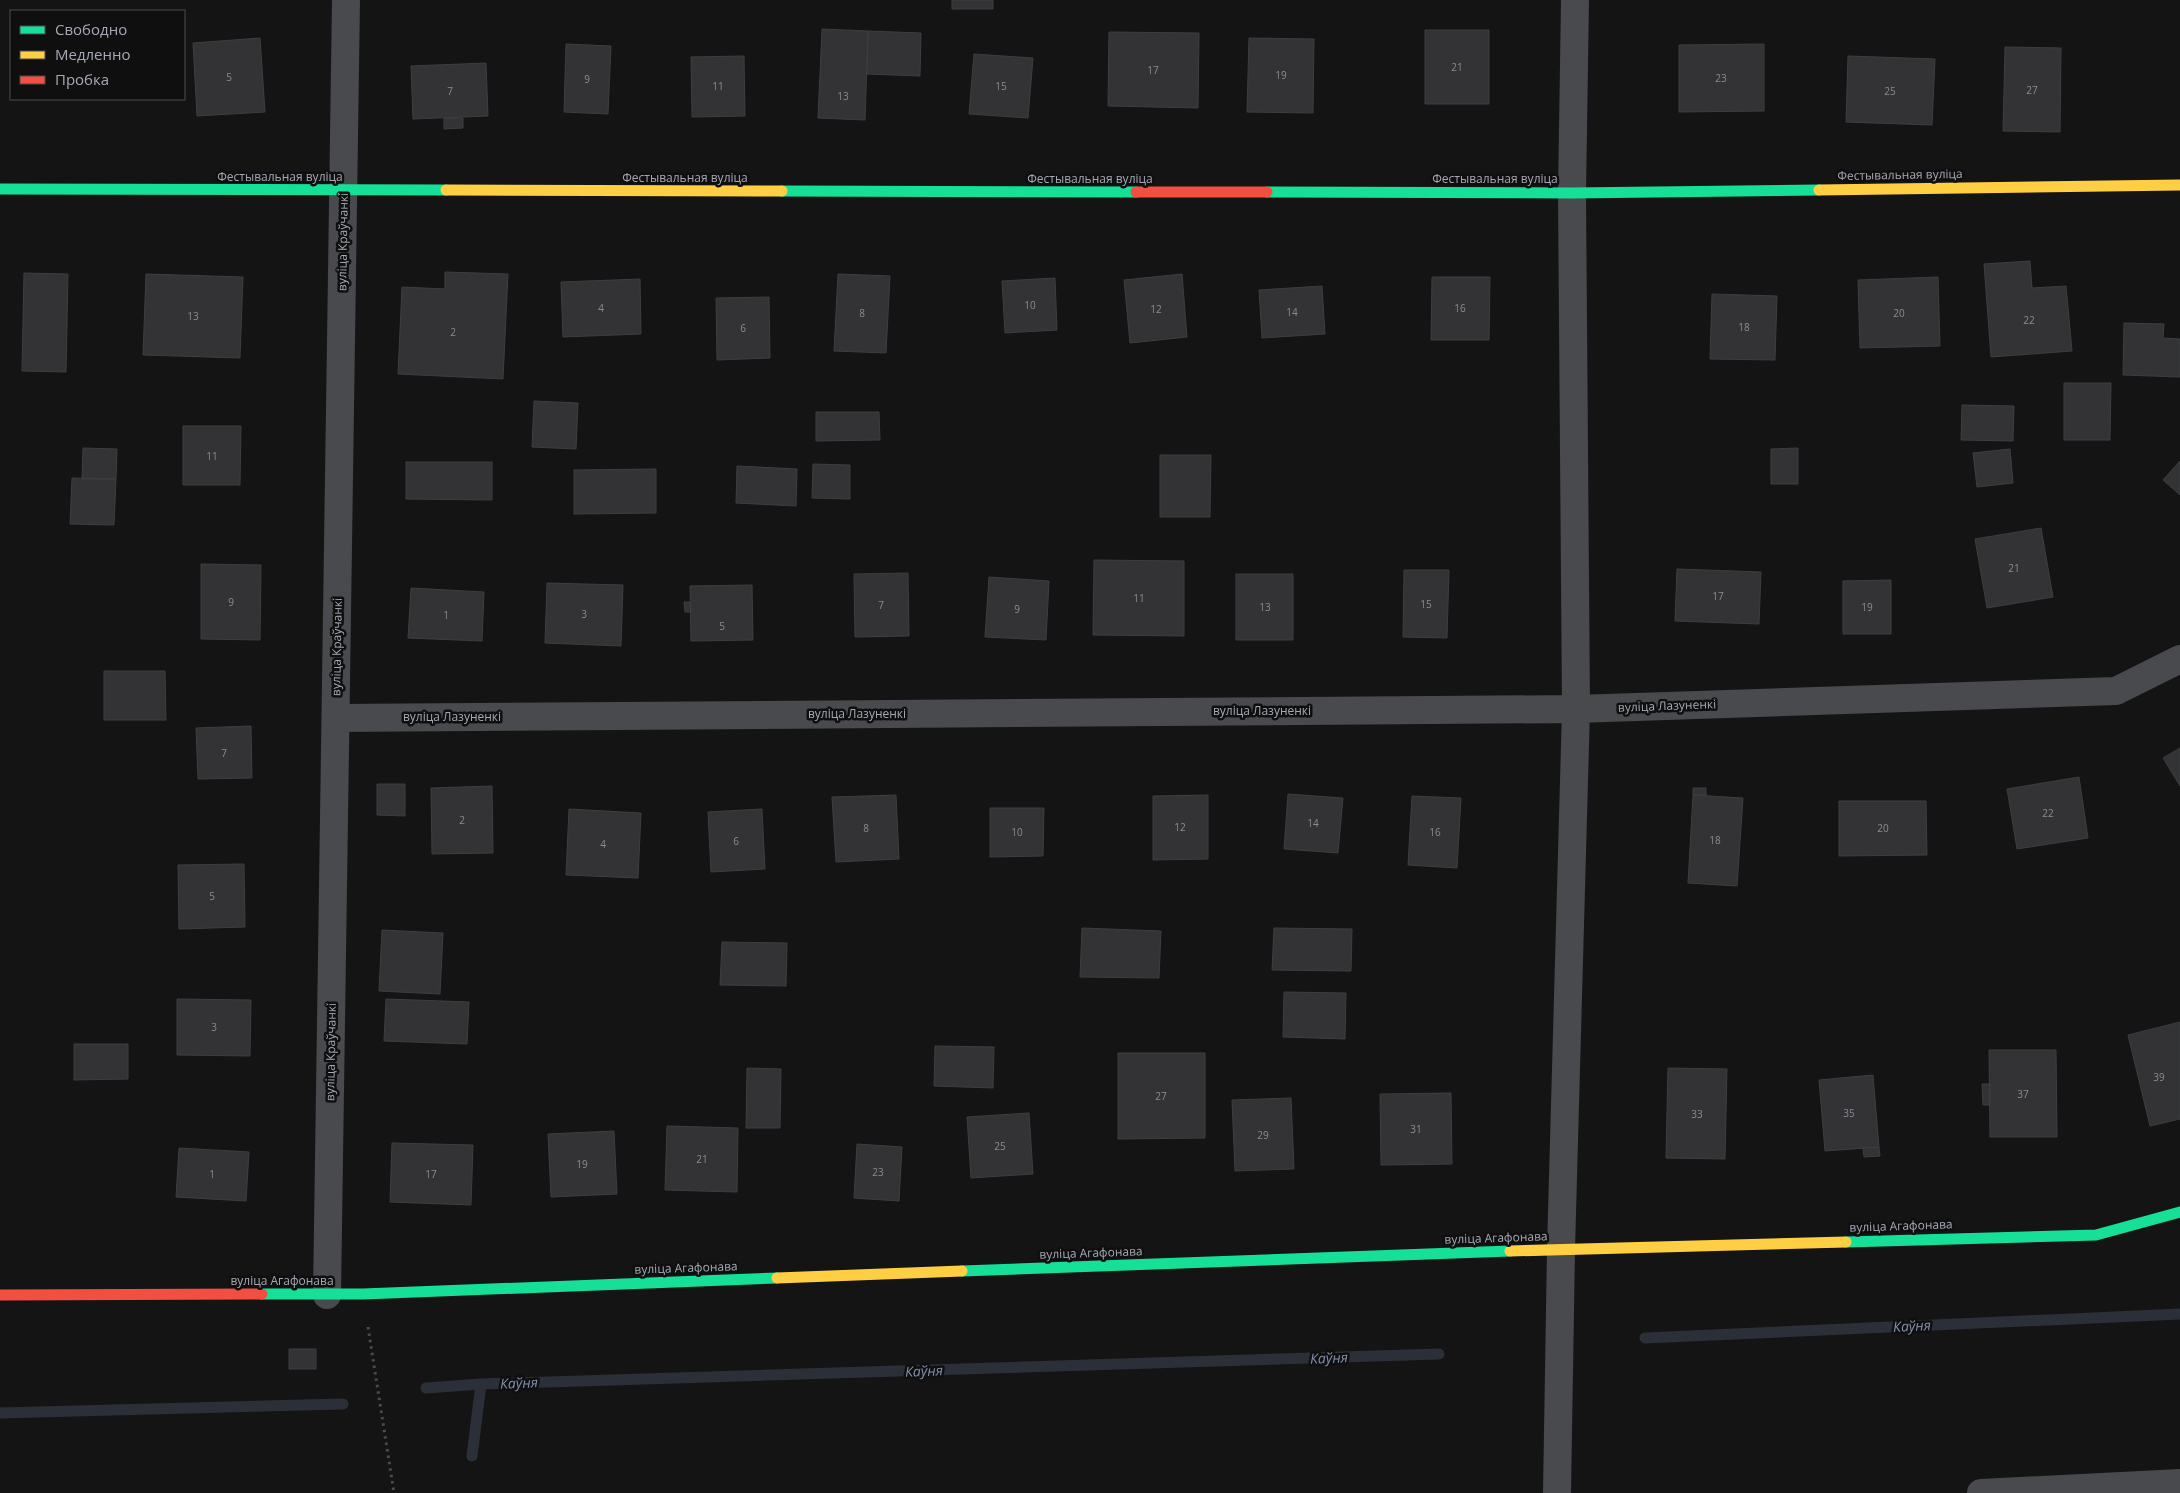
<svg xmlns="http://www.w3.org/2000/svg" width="2180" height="1493" viewBox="0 0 2180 1493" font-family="'Open Sans',sans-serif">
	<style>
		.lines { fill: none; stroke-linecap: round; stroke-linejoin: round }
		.stream { stroke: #2b2f37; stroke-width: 11 }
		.building { fill: #333335; stroke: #3d3e41 }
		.path { stroke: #4a4b4f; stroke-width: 3; stroke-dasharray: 2.5 4; stroke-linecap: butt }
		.street { stroke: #494a4d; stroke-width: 28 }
		.fast { stroke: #16e098; stroke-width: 11 }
		.slow { stroke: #ffcf43; stroke-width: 11 }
		.jam { stroke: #f24e42; stroke-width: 11 }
		.labels { text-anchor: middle; stroke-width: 5; stroke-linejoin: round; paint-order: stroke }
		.number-label { font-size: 10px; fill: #898c95 }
		.street-label { font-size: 12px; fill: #a6a9b5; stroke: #0f0f10 }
		.water-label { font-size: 14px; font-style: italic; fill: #8091ae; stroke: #0f0f10 }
	</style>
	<rect width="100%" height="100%" fill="#141415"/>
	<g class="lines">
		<path class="stream" d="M1645 1338 2180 1314
			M426 1388 481 1384
			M0 1413 343 1404
			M472 1456 481 1384 1439 1354"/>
	</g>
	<path class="building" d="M952 0H993V9H952Z
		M822 29 868 31 865 120 818 118Z
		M1425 30H1489V104H1425Z
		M868 31 921 33 920 76 867 74Z
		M1109 32 1199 33 1198 108 1108 106Z
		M260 38 265 112 197 116 193 43Z
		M1249 38 1314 39 1313 113 1247 112Z
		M566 44 611 46 608 114 564 112Z
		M1764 44V111L1679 112V45Z
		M2005 47 2061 48 2060 132 2003 131Z
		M974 54 1033 58 1028 118 969 114Z
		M744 56 745 116 692 117 691 57Z
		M1848 56 1935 59 1932 125 1846 122Z
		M486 63 488 116 413 119 411 66Z
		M444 118H463V128L444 129Z
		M2030 261 2032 288 2066 286 2072 351 1991 357 1984 264Z
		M445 272 508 274 503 379 398 374 402 287 445 289Z
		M24 273 68 274 66 372 22 371Z
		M146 274 243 277 240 358 143 355Z
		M838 274 890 276 886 353 834 351Z
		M1182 274 1187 337 1130 343 1124 280Z
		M1432 277H1490L1489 340H1431Z
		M1938 277 1940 346 1860 348 1858 280Z
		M1055 278 1057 330 1005 333 1002 281Z
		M640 279 641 334 563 337 561 282Z
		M1322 286 1325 334 1262 338 1259 290Z
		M1712 294 1777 296 1775 360 1710 359Z
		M769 297 770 358 717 360 716 298Z
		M2124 323 2164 324 2163 338 2180 339V377L2123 375Z
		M2064 383H2111L2110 440H2064Z
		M534 401 578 403 576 449 532 447Z
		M1962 405 2014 406 2013 441 1961 440Z
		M816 412H879L880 440 816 441Z
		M183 426H241L240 485H183Z
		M83 448 117 449 116 479H82Z
		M1798 448V484H1771V449Z
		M2010 449 2013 483 1977 487 1973 453Z
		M1160 455H1211L1210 517H1160Z
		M2180 461V495L2163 480Z
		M406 462H492V500L406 499Z
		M813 464 850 465V499L812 498Z
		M737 466 797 469 796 506 736 503Z
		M656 469V513L574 514V470Z
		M72 478 116 479 114 525 70 524Z
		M2041 528 2053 597 1987 608 1975 539Z
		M1094 560 1184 561V636L1093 635Z
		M201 564 261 565 260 640 201 639Z
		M1677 569 1761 572 1759 624 1675 621Z
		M1404 570H1449L1447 638 1403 637Z
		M908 573 909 636 855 637 854 574Z
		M1236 574H1293V640H1236Z
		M989 577 1049 581 1046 640 985 637Z
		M1891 580V634H1843V581Z
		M547 583 623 585 621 646 545 643Z
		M752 585 753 640 691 641 690 586Z
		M411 588 484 592 482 641 408 638Z
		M684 602H690L691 612H685Z
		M104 671H165L166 720H104Z
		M251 726 252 778 198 779 196 728Z
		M2180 748V786L2163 758Z
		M2079 777 2088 838 2017 849 2007 789Z
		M377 784H405V816L377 815Z
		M492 786 493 853 432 854 431 788Z
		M1693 788H1706V795H1693Z
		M1288 794 1343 798 1338 853 1284 849Z
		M896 795 899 859 836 862 832 797Z
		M1208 795V859L1153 860V796Z
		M1693 795 1743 798 1737 886 1688 883Z
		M1412 796 1461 798 1457 868 1408 865Z
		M1839 801H1926L1927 855 1839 856Z
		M990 808H1044L1043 856 990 857Z
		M569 809 641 813 638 878 566 875Z
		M762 809 765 869 711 872 708 812Z
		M244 864 245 927 179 929 178 865Z
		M1082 928 1161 931 1159 978 1080 977Z
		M1274 928 1352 929 1351 971 1272 970Z
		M382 930 443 933 440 994 379 991Z
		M722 942 787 943 786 986 720 985Z
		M1284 992 1346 993 1345 1039 1283 1037Z
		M177 999 251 1000 250 1056 177 1055Z
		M386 999 469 1002 467 1044 384 1041Z
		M2180 1022V1119L2150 1126 2128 1035Z
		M74 1044H128V1079L74 1080Z
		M935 1046 994 1047 993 1088 934 1086Z
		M1989 1050H2056L2057 1137H1990Z
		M1118 1053H1205V1138L1118 1139Z
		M747 1068 781 1069 780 1128H746Z
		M1668 1068 1727 1069 1725 1159 1666 1158Z
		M1873 1075 1879 1147 1825 1151 1819 1080Z
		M1982 1084H1990V1105H1983Z
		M1451 1093 1452 1164 1381 1165 1380 1094Z
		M1291 1098 1294 1169 1235 1171 1232 1100Z
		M1029 1113 1033 1174 971 1178 967 1117Z
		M667 1126 738 1128 737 1192 665 1190Z
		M614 1131 617 1194 551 1197 548 1134Z
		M392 1143 473 1145 471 1205 390 1202Z
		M857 1144 902 1147 899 1201 854 1198Z
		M1879 1147 1880 1156 1864 1157 1863 1148Z
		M179 1148 249 1152 246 1201 176 1197Z
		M289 1349H316V1369H289Z"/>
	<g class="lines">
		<path class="path" d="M368 1327 394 1493"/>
		<path class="street" d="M336 718 1576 709 2116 691 2180 659
			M327 1295 346 0
			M1557 1493 1561 1249 1576 709 1572 193 1575 0
			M1981 1493 2180 1483"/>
		<path class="fast" d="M0 189 446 190
			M782 191 1136 192
			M1267 192 1572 193 1819 190
			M1846 1242 2096 1235 2180 1212
			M962 1271 1510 1251
			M262 1294H363L777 1278"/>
		<path class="slow" d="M446 190 782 191
			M1819 190 2180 185
			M1510 1251 1846 1242
			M777 1278 962 1271"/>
		<path class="jam" d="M1136 192H1267
			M0 1295 262 1294"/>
	</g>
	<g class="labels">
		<g class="number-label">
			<text x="1457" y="71">21</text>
			<text x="1153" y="74">17</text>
			<text x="1281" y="79">19</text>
			<text x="229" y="81">5</text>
			<text x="1721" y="82">23</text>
			<text x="587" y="83">9</text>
			<text x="718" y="90">11</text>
			<text x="1001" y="90">15</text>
			<text x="2032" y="94">27</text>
			<text x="450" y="95">7</text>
			<text x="1890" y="95">25</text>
			<text x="843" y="100">13</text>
			<text x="1030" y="309">10</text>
			<text x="601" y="312">4</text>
			<text x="1460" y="312">16</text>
			<text x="1156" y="313">12</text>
			<text x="1292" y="316">14</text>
			<text x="862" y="317">8</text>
			<text x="1899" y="317">20</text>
			<text x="193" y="320">13</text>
			<text x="2029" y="324">22</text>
			<text x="1744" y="331">18</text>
			<text x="743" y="332">6</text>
			<text x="453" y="336">2</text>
			<text x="212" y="460">11</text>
			<text x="2014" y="572">21</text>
			<text x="1718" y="600">17</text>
			<text x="1139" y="602">11</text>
			<text x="231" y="606">9</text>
			<text x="1426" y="608">15</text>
			<text x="881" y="609">7</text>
			<text x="1265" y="611">13</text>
			<text x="1867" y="611">19</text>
			<text x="1017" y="613">9</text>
			<text x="584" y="618">3</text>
			<text x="446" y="619">1</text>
			<text x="722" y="630">5</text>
			<text x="224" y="757">7</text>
			<text x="2048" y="817">22</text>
			<text x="462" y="824">2</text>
			<text x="1313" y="827">14</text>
			<text x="1180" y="831">12</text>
			<text x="866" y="832">8</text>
			<text x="1883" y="832">20</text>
			<text x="1017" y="836">10</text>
			<text x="1435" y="836">16</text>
			<text x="1715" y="844">18</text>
			<text x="736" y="845">6</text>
			<text x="603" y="848">4</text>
			<text x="212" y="900">5</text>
			<text x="214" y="1031">3</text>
			<text x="2159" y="1081">39</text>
			<text x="2023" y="1098">37</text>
			<text x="1161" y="1100">27</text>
			<text x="1849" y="1117">35</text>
			<text x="1697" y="1118">33</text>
			<text x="1416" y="1133">31</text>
			<text x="1263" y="1139">29</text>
			<text x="1000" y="1150">25</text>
			<text x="702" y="1163">21</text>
			<text x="582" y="1168">19</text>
			<text x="878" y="1176">23</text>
			<text x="212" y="1178">1</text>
			<text x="431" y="1178">17</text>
		</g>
		<g class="street-label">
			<text transform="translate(1900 175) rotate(-1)" y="4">Фестывальная вуліца</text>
			<text x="280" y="181">Фестывальная вуліца</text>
			<text x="685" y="182">Фестывальная вуліца</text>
			<text x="1090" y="183">Фестывальная вуліца</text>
			<text x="1495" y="183">Фестывальная вуліца</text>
			<text transform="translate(343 242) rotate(-89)" y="4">вуліца Краўчанкі</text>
			<text transform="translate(337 647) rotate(-89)" y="4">вуліца Краўчанкі</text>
			<text transform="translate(1667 706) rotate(-2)" y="4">вуліца Лазуненкі</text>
			<text x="1262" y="715">вуліца Лазуненкі</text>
			<text x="857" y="718">вуліца Лазуненкі</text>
			<text x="452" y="721">вуліца Лазуненкі</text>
			<text transform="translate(331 1052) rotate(-89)" y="4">вуліца Краўчанкі</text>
			<text transform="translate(1901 1226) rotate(-2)" y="4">вуліца Агафонава</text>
			<text transform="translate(1496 1238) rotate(-2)" y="4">вуліца Агафонава</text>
			<text transform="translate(1091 1253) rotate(-2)" y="4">вуліца Агафонава</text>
			<text transform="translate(686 1268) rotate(-2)" y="4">вуліца Агафонава</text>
			<text x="282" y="1285">вуліца Агафонава</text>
		</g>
		<g class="water-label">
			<text transform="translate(1912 1326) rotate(-3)" y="5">Каўня</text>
			<text transform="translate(1329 1358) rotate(-2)" y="5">Каўня</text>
			<text transform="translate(924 1371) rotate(-2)" y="5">Каўня</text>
			<text transform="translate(519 1383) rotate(-2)" y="5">Каўня</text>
		</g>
	</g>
	<rect x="10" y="10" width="175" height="90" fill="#0f0f10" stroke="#4b4d52"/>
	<rect x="20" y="26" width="25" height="8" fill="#16e098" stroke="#4b4d52"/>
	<text x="55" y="35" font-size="15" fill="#a6a9b5">Свободно</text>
	<rect x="20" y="51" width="25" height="8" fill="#ffcf43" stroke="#4b4d52"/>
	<text x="55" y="60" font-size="15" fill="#a6a9b5">Медленно</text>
	<rect x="20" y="76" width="25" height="8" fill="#f24e42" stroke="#4b4d52"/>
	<text x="55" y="85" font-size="15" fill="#a6a9b5">Пробка</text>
</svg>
